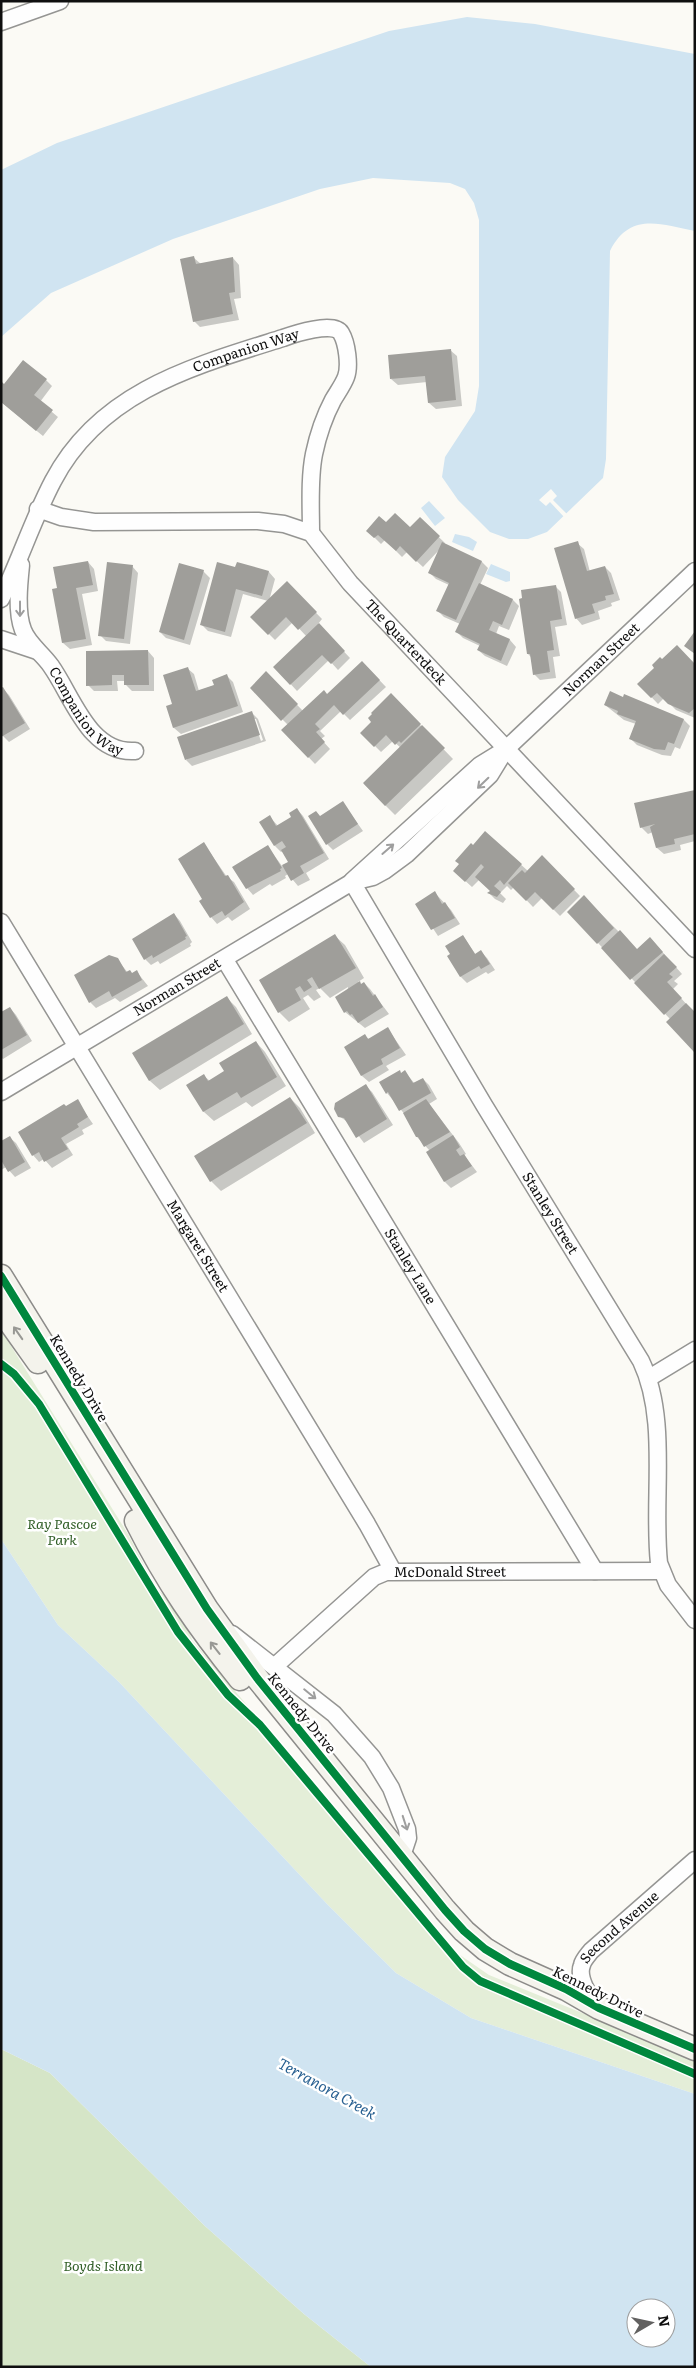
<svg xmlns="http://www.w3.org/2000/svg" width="696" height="2368" viewBox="0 0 696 2368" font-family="Literata,serif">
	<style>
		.green { fill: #e4eed8 }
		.forest { fill: #d5e5c7 }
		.water { fill: #d0e4f1; fill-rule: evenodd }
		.pier { fill: #fbfaf5 }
		.shadow { fill: #0003; fill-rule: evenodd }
		.building { fill: #9f9e9a }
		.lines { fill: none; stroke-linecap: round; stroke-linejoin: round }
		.street-casing { stroke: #959593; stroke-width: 19 }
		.secondary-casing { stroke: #8c8b89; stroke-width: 25 }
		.street { stroke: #fefefe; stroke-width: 16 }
		.secondary { stroke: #f4f3ec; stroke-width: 22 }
		.cycleway-casing { stroke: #fff; stroke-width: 11 }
		.cycleway { stroke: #00873e; stroke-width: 8 }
		.oneway { stroke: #9e9e9e }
		.oneway2 { stroke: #989894 }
		.labels { text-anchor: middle; stroke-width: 5; stroke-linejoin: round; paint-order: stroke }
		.street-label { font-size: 14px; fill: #0f0f0f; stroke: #fff }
		.park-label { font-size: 14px; font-style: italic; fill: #315f27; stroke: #fff }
		.water-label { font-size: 15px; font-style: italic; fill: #286091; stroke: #fff }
	</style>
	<rect width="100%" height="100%" fill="#fbfaf5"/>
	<path class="green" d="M1 1325 11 1346 128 1534 156 1588 170 1600 186 1623 192 1640 373 1854 447 1946 489 1975 695 2059V2094L471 2018 396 1973 327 1904 119 1682 58 1625 1 1539Z"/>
	<path class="forest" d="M1 2049 50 2073 205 2226 304 2314 371 2367H1Z"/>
	<path class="water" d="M467 17 535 24 695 54V231C659 224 630 212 610 251L606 459 603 478 547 532 528 539H509L490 532 458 500 442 477 445 457 475 411 479 386V220L474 203 465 189 450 183 373 178 320 189 173 239 51 293 1 337V170L57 143 389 31Z
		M429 501 445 518 435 526 421 508Z
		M455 534 469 537 477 542 473 551 452 542Z
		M491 564 510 572V581L506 582 486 574Z
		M1 1539 58 1625 119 1682 327 1904 396 1973 471 2018 695 2094V2367H371L304 2314 205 2226 50 2073 1 2049ZM636 2308H666V2338H636Z"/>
	<path class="pier" d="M551 489 557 496 553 500 568 515 565 518 550 502 546 506 539 500Z"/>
	<path class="shadow" d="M194 258 201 264 233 258 239 265 241 298 234 299 239 320 200 327 194 321Z
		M450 350 457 356 462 406 436 409 429 403 427 382 398 385 391 379Z
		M46 380 52 386 40 402 58 417 43 436 1 402V383L4 386Z
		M420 519 445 543 444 545 482 562 488 568 480 585 513 600 519 606 509 630 499 626 496 634 510 640 516 647 507 666 485 656 478 650 480 646 463 638 457 632 460 624 444 617 438 611 449 585 436 579 430 573 440 549 423 567 407 552 402 557 385 540 381 544 368 531 386 524 410 529Z
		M577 543 584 549 590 572 605 567 611 573 620 600 611 603 612 606 598 611 600 619 582 625 576 618Z
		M88 562 94 569 98 591 82 594 92 645 70 649 63 643 53 590 58 589Z
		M132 566 138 573 130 644 106 641 100 635Z
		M236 569 269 572 275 579 269 601 287 583 322 619 318 624 350 658 338 670 329 660 297 691 275 667 307 637 293 622 275 640 252 617 268 601 243 594 231 637 208 631 201 624Z
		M203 571 210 578 190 645 166 638 160 632Z
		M555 586 561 592 567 625 555 627 560 656 553 657 556 678 540 680 534 674 531 657 528 654Z
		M148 651 154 658V691H132L126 685V681H117L118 691H94L88 685Z
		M362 662 386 687 350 720 341 711 320 731 325 736 321 739 330 749 315 764 283 730 288 725 251 688 266 673 303 711 327 695Z
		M695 665V718L676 710 664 698 658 704 639 684Z
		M187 668 194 674 199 691 215 685 227 676 233 682 243 712 181 734 174 728Z
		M3 689 9 695 30 729 9 742 1 734Z
		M391 695 453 759 395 815 364 784 401 748 393 741 381 752 362 733 373 722Z
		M625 696 684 720 690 726 680 749 675 747 671 756 662 755 637 745 630 738 636 724 624 720 605 705 624 698Z
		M252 713 258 719 266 741 192 766 186 760ZM253 719H256L263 740 261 741Z
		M695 791V841L680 845 681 850 664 854 657 848 653 832 648 834 641 827Z
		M343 803 363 831 333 850 327 844Z
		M297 809 303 816 329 859 306 873 310 880 298 886 288 874 285 876 286 878 272 886 270 884 253 895 247 888 268 847 282 866 290 862 283 851 281 852 275 846 261 822 270 817 278 826 293 817Z
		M486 833 528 871 542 857 580 896 560 916 542 898 533 907 514 887 511 890 507 886 500 893 506 899 503 903 495 899 489 893 491 891 479 880 472 887 461 877 474 847Z
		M204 844 227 877 234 882 250 909 232 921 228 917 217 924 211 917 204 900Z
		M435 893 451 910 460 924 438 936 417 904Z
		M590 903 637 950 650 938 682 974 674 981 678 984 673 989 695 1014V1051L668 1022 670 1019 598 943Z
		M174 914 180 921 192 942 190 944 191 946 160 964 158 961 151 965 145 959Z
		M335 936 345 945 364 978 358 982 361 985 364 983 370 989 389 1014 365 1028 345 1012 348 987 330 998 320 988 316 990 321 997 314 1001 308 995 303 998 310 1009 289 1022 279 1012 260 980Z
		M463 936 476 955 481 952 487 958 495 970 488 974 486 972 467 983 461 977 449 956Z
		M117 959 128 973 133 974 137 972 148 986 120 1002 115 998 96 1008 90 1002Z
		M226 997 236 1007 252 1034 160 1090 150 1081 134 1053Z
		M10 1008 16 1015 32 1041 3 1059 1 1057V1013Z
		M388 1029 406 1055 386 1066 389 1070 369 1082 362 1076 346 1047 365 1036 369 1039Z
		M256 1042 265 1052 286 1086 252 1107 246 1102 214 1121 204 1112 188 1085 204 1076 210 1081 225 1072Z
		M405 1072 415 1084 423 1079 429 1085 437 1099 429 1104 459 1143 466 1154 464 1155 477 1172 451 1188 445 1182 428 1152 430 1151 417 1137 407 1117 387 1093Z
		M366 1086 372 1092 393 1125 364 1143 349 1123 339 1116Z
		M290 1098 300 1108 315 1133 221 1191 211 1181Z
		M77 1101 93 1124 82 1130 84 1134 66 1144 73 1155 52 1168 44 1159 39 1162 33 1155 66 1108Z
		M9 1137 16 1143 31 1168 15 1177 6 1167 1 1170V1142Z"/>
	<path class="building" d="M194 256 196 264 233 257 235 292 229 293 233 314 193 322 180 259Z
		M451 349 456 400 428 403 425 376 390 379 388 355Z
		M23 360 47 379 34 395 53 410 36 431 1 402V381L4 384Z
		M395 513 410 527 420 517 440 536 416 562 400 546 396 551 378 535 374 538 366 531 379 516 386 522Z
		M578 541 587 571 605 566 614 594 605 596 606 600 592 604 595 613 575 619 554 548Z
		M442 542 482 561 456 620 436 611 449 583 428 573Z
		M88 561 93 585 76 588 86 639 62 643 52 589 57 588 53 567Z
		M107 562 133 565 124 639 98 636Z
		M217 562 235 567 237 562 269 571 262 596 236 589 225 632 200 625Z
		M179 563 204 570 184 640 159 632Z
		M287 581 317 612 298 630 286 617 268 635 250 617Z
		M479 583 513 599 502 625 493 621 489 630 510 639 501 661 477 650 480 644 455 632Z
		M556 585 562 619 550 621 554 650 547 651 550 672 533 675 530 654H527L519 599 522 598 521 590Z
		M319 623 345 651 331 664 322 655 290 685 273 667Z
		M695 631V654L684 646Z
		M677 645 695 664V708L689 713 668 704 657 693 651 698 637 684 654 668 652 665 660 657 662 659Z
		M148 650 149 685H124V675H112V685L86 686V651Z
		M362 661 380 680 343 715 334 705 315 724 320 729 316 732 325 742 308 758 281 730 324 690 327 694Z
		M188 667 196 691 214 685 212 680 227 674 238 706 173 728 166 706 172 704 163 675Z
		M266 671 298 704 281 721 250 688Z
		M3 687 25 723 1 737V688Z
		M610 691 623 697 624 694 684 719 674 744 668 742 665 750 654 749 629 739 636 721 617 714 618 711 604 705Z
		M391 693 421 724 401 743 399 741 395 745 386 735 374 747 360 733 371 722 368 718 372 714 371 713Z
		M252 711 260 735 185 760 177 737Z
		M422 725 445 748 385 806 363 783Z
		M695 790V834L674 839 675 844 656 848 650 827 655 824 640 828 634 803Z
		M343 801 358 824 326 845 308 816 316 811 320 816Z
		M297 808 324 853 300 866 304 873 291 881 282 865 288 862 281 850 286 847 282 841 274 846 259 822 270 815 276 826 291 817 289 813Z
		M485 831 522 864 504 885 500 880 494 886 501 892 497 897 487 893 490 891 475 877 484 867 481 864 465 882 453 871 459 864 455 861 471 843 473 845Z
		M204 842 225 876 228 875 244 902 225 916 222 911 210 918 199 901 202 899 178 859Z
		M268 845 282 868 280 869 281 871 246 889 232 867Z
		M542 855 575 889 553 910 535 892 526 901 508 883 522 870 525 873Z
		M435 891 442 904 445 902 455 918 431 930 415 904Z
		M584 895 614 928 597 944 567 912Z
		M174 913 187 936 185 937 186 939 153 958 152 955 144 960 132 939Z
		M620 930 637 949 650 937 663 952 630 980 601 948Z
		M335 934 356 968 319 989 312 977 307 980 312 987 304 992 300 986 295 989 301 1000 278 1013 259 980Z
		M463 935 475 954 481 950 490 964 481 969 479 966 460 977 447 956 450 954 445 946Z
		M664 954 677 967 669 974 673 977 667 982 682 998 664 1015 634 983Z
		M109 955 118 958 126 972 130 970 132 973 137 970 142 980 112 997 109 991 89 1003 74 975Z
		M360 981 361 984 364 982 373 996 375 994 383 1007 358 1023 352 1014 350 1015 347 1011 344 1013 335 997Z
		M227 996 244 1024 149 1081 132 1053Z
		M686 1003 695 1012 694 1052 666 1022Z
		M10 1007 27 1035 1 1050V1012Z
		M388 1027 400 1048 381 1059 383 1064 361 1076 344 1047 365 1034 368 1039Z
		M256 1041 277 1077 241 1098 237 1092 203 1112 186 1085 204 1074 208 1081 224 1071 219 1063Z
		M400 1070 401 1073 405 1070 413 1083 423 1078 431 1093 399 1111 388 1092 386 1094 379 1082Z
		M366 1084 387 1119 356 1138 344 1118 338 1117 334 1109 335 1103Z
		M290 1097 307 1123 210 1182 194 1156Z
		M78 1099 88 1117 77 1124 79 1127 61 1138 68 1149 44 1162 39 1152 32 1156 18 1132 64 1104 66 1106Z
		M426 1099 450 1132 424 1147 418 1137H416L403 1113Z
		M453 1135 460 1147 456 1150 460 1156 464 1154 472 1166 444 1182 426 1152Z
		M10 1136 25 1162 8 1172 1 1160V1141Z"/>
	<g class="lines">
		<g class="street-casing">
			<g id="street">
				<path d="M1 22 60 1"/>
				<path id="s1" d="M38 509 61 517 94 522 258 521 284 524 311 533 350 583 695 949"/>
				<path id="s2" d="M21 565C19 584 16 612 23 630 28 644 43 654 51 666 73 697 89 754 135 751"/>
				<path id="s3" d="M1 599C20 560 33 519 53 481 100 391 194 366 283 338 294 334 334 321 341 333 347 343 350 366 346 377 343 385 337 393 333 400 324 417 318 435 314 454 309 479 311 507 311 533"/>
				<path d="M1 639 37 651"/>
				<path id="s4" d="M352 881 480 765 506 749 695 571"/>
				<path id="s5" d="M352 882 484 1105 641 1361C669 1420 652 1498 659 1563L668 1585 695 1620"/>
				<path id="s6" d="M1 922 367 1524 393 1571"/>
				<path id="s7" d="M225 960 595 1571"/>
				<path id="s8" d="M1 1092 352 882 373 877 384 871 407 854 490 775 506 749"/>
				<path d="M649 1378 695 1350"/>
				<path d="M232 1634 334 1714 372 1757 391 1788 407 1829 408 1838 402 1856"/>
				<path id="s9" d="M275 1666 374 1577 386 1572 661 1571"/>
				<path id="s10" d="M597 2006C589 1997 577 1977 582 1965 583 1960 588 1955 591 1951L695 1860"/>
			</g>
		</g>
		<g class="secondary-casing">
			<path id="secondary" d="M1 1276 207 1609 257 1678 445 1910 464 1931 485 1949 510 1964 566 1989 599 2008 695 2049
				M1 1310 38 1362
				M136 1521C166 1581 198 1627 240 1679"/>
		</g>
		<use href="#street" class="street"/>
		<use href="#secondary" class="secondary"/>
		<g class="cycleway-casing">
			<path id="cycleway" d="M1 1276 207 1609 257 1678 445 1910 464 1931 485 1949 510 1964 566 1989 599 2008 695 2049
				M1 1364 14 1374 39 1404 178 1632 228 1695 260 1725 463 1967 480 1981 695 2074"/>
		</g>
		<use href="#cycleway" class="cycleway"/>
	</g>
	<defs><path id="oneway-shaft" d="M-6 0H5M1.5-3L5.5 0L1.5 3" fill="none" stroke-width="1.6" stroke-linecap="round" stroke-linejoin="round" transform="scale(1.25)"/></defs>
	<g class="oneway">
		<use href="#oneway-shaft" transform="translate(20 609) rotate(90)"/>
		<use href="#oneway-shaft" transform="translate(483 783) rotate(136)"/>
		<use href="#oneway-shaft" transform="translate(388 849) rotate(-41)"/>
		<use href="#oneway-shaft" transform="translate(310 1694) rotate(39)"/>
		<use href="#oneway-shaft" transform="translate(405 1823) rotate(72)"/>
	</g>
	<g class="oneway2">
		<use href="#oneway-shaft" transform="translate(18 1333) rotate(-125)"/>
		<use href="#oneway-shaft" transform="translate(215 1648) rotate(-128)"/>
	</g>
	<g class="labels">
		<g class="street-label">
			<text dy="5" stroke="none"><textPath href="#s3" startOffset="369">Companion Way</textPath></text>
			<text dy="5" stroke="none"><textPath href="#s1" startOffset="421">The Quarterdeck</textPath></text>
			<text dy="5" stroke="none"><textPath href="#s4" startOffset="334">Norman Street</textPath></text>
			<text dy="5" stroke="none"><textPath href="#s2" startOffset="170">Companion Way</textPath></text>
			<text dy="5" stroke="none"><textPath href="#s8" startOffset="205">Norman Street</textPath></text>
			<text dy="5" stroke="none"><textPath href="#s5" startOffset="386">Stanley Street</textPath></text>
			<text dy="5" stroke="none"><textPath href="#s6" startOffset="379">Margaret Street</textPath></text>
			<text dy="5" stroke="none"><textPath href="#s7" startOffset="358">Stanley Lane</textPath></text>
			<text transform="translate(79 1378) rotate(59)" y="5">Kennedy Drive</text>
			<text dy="5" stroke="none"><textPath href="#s9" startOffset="210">McDonald Street</textPath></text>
			<text transform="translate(302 1713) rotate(51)" y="5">Kennedy Drive</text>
			<text dy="5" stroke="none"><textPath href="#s10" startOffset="99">Second Avenue</textPath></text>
			<text transform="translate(598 1992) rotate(26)" y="5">Kennedy Drive</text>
		</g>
		<g class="park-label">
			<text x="62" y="1529">Ray Pascoe<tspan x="62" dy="16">Park</tspan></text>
			<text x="103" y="2271">Boyds Island</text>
		</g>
		<g class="water-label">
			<text transform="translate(327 2089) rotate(29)" y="5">Terranora Creek</text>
		</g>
	</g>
	<rect width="696" height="2368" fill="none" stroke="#0f0f0f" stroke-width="5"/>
	<g transform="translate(651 2323) rotate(81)"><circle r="24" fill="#ffffff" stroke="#9f9f9f"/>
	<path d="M0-4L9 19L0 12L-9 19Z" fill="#626160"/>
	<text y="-8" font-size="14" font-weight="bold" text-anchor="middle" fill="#0f0f0f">N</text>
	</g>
</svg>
